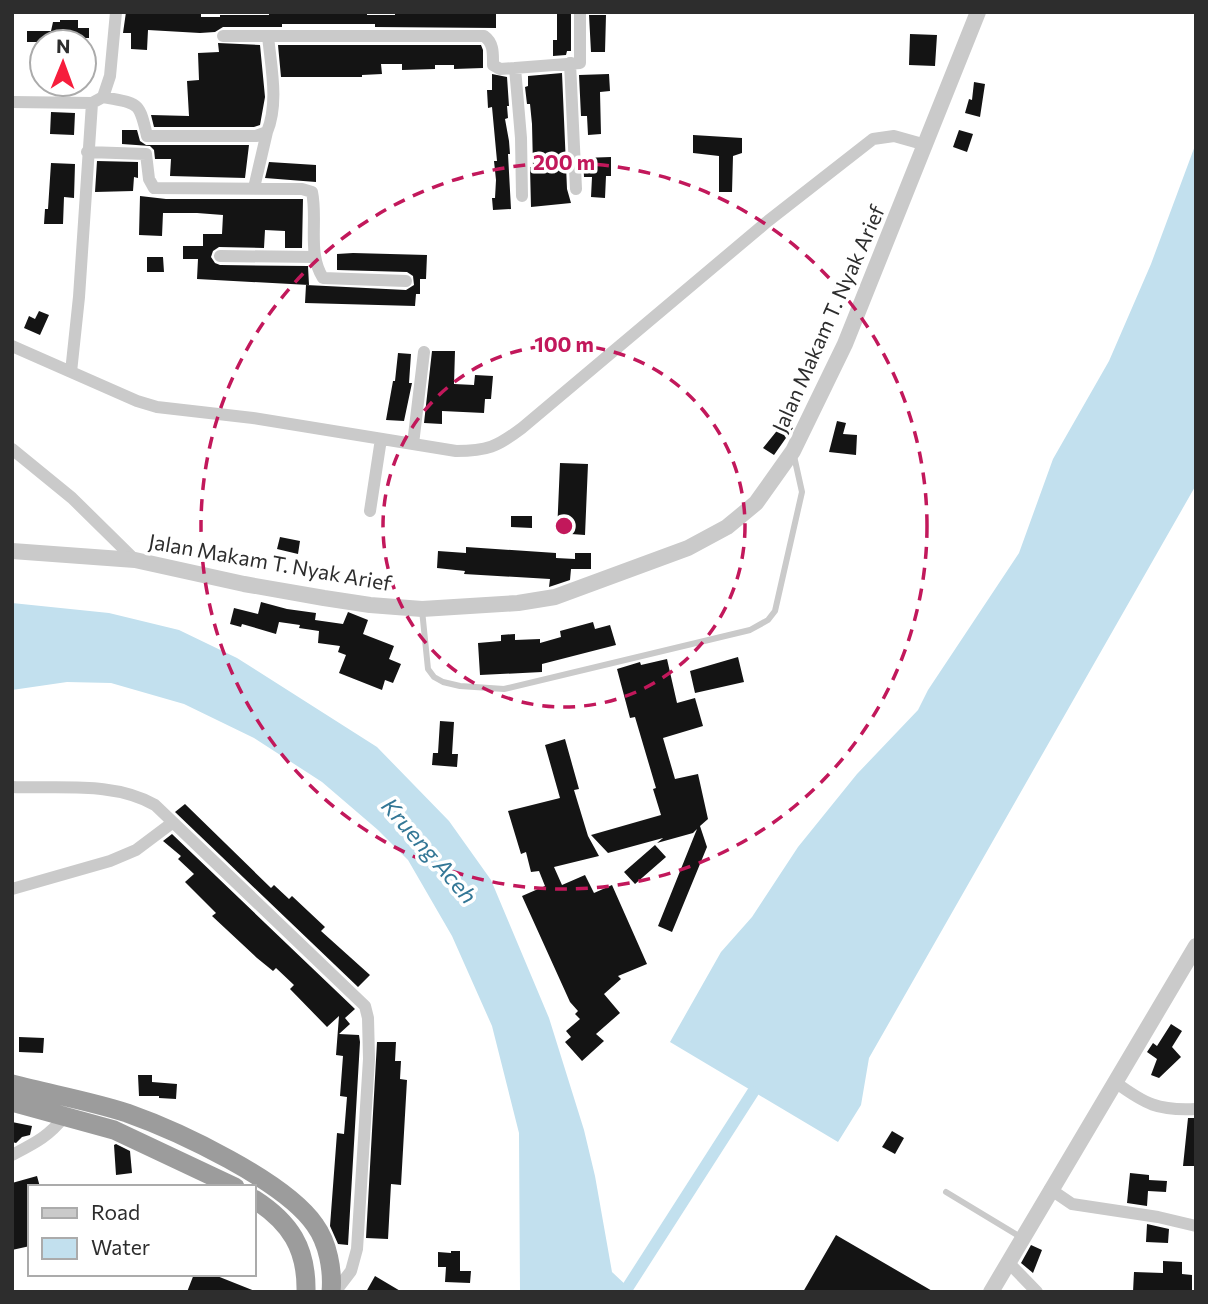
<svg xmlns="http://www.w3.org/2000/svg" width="1208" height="1304" viewBox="0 0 1208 1304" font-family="Commissioner,sans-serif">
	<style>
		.water { fill: #c2e0ee }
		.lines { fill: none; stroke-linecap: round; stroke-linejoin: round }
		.canal { stroke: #c2e0ee; stroke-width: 12 }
		.building { fill: #141414 }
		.service { stroke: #cacaca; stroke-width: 6 }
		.minor { stroke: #cacaca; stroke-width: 12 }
		.tertiary { stroke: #cacaca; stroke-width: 16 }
		.trunk { stroke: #9c9c9c; stroke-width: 19 }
		.ring { fill: none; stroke: #c2185b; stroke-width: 3.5; stroke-dasharray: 12 9 }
		.labels { text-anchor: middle; stroke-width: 7; stroke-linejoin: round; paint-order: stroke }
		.street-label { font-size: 21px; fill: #2d2d2d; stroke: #fff }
		.water-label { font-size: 23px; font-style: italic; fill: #337796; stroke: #fff }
		.centre { fill: #c2185b; stroke: #fff; stroke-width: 3.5 }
		.ring-label { font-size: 21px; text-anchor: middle; font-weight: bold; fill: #c2185b; stroke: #fff; stroke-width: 7; stroke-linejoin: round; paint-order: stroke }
	</style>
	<rect width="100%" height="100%" fill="#fff"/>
	<path class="water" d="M1196 143V485L869 1058 861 1105 838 1142 670 1042 721 952 752 917 798 847 857 774 918 710 928 690 1019 553 1053 459 1109 361 1151 264Z
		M12 603 109 613 179 630 237 658 377 747 449 821 491 880 549 1018 584 1130 595 1176 612 1272 628 1287 625 1292H520L519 1133 492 1026 452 936 408 860 378 830 322 782 254 738 184 704 111 683 67 682 12 690Z"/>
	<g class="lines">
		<path class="canal" d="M628 1287 753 1092"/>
	</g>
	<path class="building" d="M126 12H201V17H220V15H269V13L288 12H367V15H395V12H496V28L375 27V24H282V27H223L215 32 200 33 148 30 147 50 131 49V33H123Z
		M557 12H571V51H567L566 55 553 56V40H557Z
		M589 15H606L605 52H591Z
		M60 20H78V28H89V38H80V42H27V31H51L53 22H60Z
		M910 34 937 35 935 66 909 65Z
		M218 43 260 45 265 97 260 125 254 127H154L151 115 189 116 187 81 199 80 198 53 219 52Z
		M278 45H481L483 50V68L454 69V65H435V69L402 70V64H381L382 74 362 75V77H281Z
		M562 73 567 189 571 203 531 207 530 167H533L532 124 530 104H527L525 87 528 86V76Z
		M492 74 507 77 509 106H507L508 118 505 119 509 141 510 154H508L511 209 493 210 492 198H495L496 180 494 161H497L492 107 488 108 487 90H492Z
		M609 74 610 91 600 92 601 134 588 135 587 116H581L579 75Z
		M974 82 985 84 980 117 965 113 969 99 972 100Z
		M51 112 75 113 74 135 50 134Z
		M122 130H137L140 141 146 145H249L245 178 170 176 171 159H155L154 150 150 146 122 144Z
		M959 130 973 134 967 152 953 147Z
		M693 135 742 138V153L733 156 732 192H719V156L693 153Z
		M611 157V176H606L605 198 591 197 592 177H584L583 158Z
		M97 161 138 162V178L134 177 133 191 95 192Z
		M269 162 316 165V182L265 178Z
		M51 163 75 164 74 198 64 197 63 224H44L45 209H48Z
		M140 196 166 199H303L302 248H285V231L265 230 264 248 219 247 213 251 211 257 215 263 220 265 308 266 309 285 197 279 198 259H183V246H203V234H222L223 215 197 213H163L162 236 139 235Z
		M353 253 427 255 426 279H420V294H416L415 306 305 303 306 285 406 290 414 285 413 276 407 272 337 270V254Z
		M147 257H163L164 272H147Z
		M39 311 49 315 40 335 24 328 29 316 35 319Z
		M432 351H455L454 384 474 385 475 375 493 376 491 399H485L484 413 442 411V424L424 423Z
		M398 353 411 354 409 383H412L404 421 386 420 393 381H395Z
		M837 421 846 423 843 434 857 435 856 455 829 452Z
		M784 422 793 428 774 455 763 448Z
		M560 463 588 464 585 535 557 533Z
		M511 516H532V528L511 527Z
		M280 537 300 541 298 554 277 549Z
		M466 547 556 553V558L575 559V553H591V569H571L570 580 549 587 550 579 464 574 465 571 437 568 438 551 466 553Z
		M261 602 287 609 316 613 315 620 343 624 348 612 368 620 363 634 394 646 389 659 401 664 393 683 385 680 382 690 339 673 346 655 338 652 340 646 318 643 319 631 299 628 300 625 279 622 276 634 242 624 241 627 230 624 234 608 258 614Z
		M593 622 595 629 610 625 616 645 542 664V672L480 675 478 643 501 641V635L515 634V640L540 639V643L561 637 560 631Z
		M738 657 744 682 695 693 690 671Z
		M667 659 677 703 695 698 703 726 663 738 675 779 698 774 708 819 700 826 707 847 672 932 658 926 697 829 693 833 657 843 663 838 608 853 591 835 661 815 653 789 656 788 635 717 630 718 617 669 640 662 641 665Z
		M440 721 454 722 452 754H458L457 767 432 765 433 753H438Z
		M565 739 579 789 574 790 588 836 599 856 554 867 562 885 585 875 594 893 612 885 647 964 618 976 621 979 604 994 620 1013 596 1034 604 1041 582 1061 565 1042 571 1037 566 1031 580 1019 575 1014 578 1011 570 1002 522 896 545 886 539 871 531 872 526 852 521 854 508 811 560 798 545 745Z
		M185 804 271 888 274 885 289 899 292 896 325 927 321 931 370 975 358 987 175 812Z
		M172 834 355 1009 345 1018 350 1024 339 1034 359 1035 360 1042 348 1245 338 1244 330 1226 337 1133 344 1134 347 1097 340 1096 343 1056 336 1055 339 1016 327 1027 290 989 294 985 276 968 273 971 257 958 212 916 216 913 185 882 194 874 178 859 181 856 163 841Z
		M655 845 666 857 635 884 624 872Z
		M1171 1024 1182 1031 1172 1047 1181 1057 1159 1078 1151 1075 1157 1059 1147 1052 1153 1043 1157 1046Z
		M19 1037 44 1038 43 1053 19 1052Z
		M377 1042H396L395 1061H401L400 1079 407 1080 401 1185 391 1184 388 1239 366 1238Z
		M138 1075H152V1082L177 1084 176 1099 159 1098V1096H139Z
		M1188 1118H1196V1166H1183Z
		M12 1122 32 1126 30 1135 22 1137 16 1143 12 1142Z
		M892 1131 904 1138 895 1154 882 1147Z
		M116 1144 130 1151 132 1173 116 1175 114 1145Z
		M1130 1173 1149 1175V1180L1167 1181 1166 1192 1148 1191 1147 1206 1127 1203Z
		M37 1176 40 1187H30V1246L12 1250V1183Z
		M1147 1224 1169 1229 1168 1243 1146 1242Z
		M836 1235 934 1292H803Z
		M1031 1245 1042 1250 1033 1273 1021 1263Z
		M451 1251H460V1271H471L470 1283 445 1282 446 1267H438V1252L451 1253Z
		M1163 1261 1182 1262V1274L1192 1275V1292H1133L1134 1272 1163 1273Z
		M194 1274H212L257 1292H187Z
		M375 1276 402 1292H366Z"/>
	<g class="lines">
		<path class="service" d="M422 610 428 669 434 677 443 682 460 686 504 689 750 630 768 620 775 611 802 492 794 456
			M946 1192 1022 1238"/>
		<path class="minor" d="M223 36H484C494 43 493 54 493 65L500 69 580 63V12
			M570 63 576 189
			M515 68 521 138 522 196
			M103 97C138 104 139 100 147 136H256L267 132C279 103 271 67 268 36
			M12 102 92 103 103 97 110 76 116 12
			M87 152 146 154 149 179 154 188 302 189 312 192C318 220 307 253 323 278L406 281
			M254 188 267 132
			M220 256 315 257
			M12 346 137 401 157 407 253 418 456 451C487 451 497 447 522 428L768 221 873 139 894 136 926 145
			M71 372 79 297 92 103
			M413 444 424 352
			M12 449 72 498 135 560
			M370 511 381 439
			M12 787C59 789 114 781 155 805L365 1006 368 1018 369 1059 357 1249 351 1271 335 1292
			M12 889 110 861 136 850 172 823
			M1115 1082C1145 1104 1158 1111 1196 1109
			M12 1155C35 1143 48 1137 65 1116
			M1050 1189 1072 1204 1158 1217 1196 1226
			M1008 1262 1037 1292"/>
		<path class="tertiary" d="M12 551 135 560 244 584 324 598 370 605 422 609 518 603 555 597 688 548 727 527 756 503 793 451 845 344 978 12
			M991 1292 1196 946"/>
		<path class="trunk" d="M12 1084C50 1094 90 1101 127 1113 178 1131 285 1181 315 1225 328 1243 333 1270 331 1292
			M12 1102 114 1130 235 1187
			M254 1199C290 1222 307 1248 306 1292"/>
	</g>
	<g class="ring">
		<circle cx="564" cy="526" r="181"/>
		<circle cx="564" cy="526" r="363"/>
	</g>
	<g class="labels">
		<g class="street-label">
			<text transform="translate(829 319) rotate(-66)" y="7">Jalan Makam T. Nyak Arief</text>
			<text transform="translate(270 563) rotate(10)" y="7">Jalan Makam T. Nyak Arief</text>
		</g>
		<g class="water-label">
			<text transform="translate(429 851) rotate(49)" y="8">Krueng Aceh</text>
		</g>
	</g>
	<circle cx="564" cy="526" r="10" class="centre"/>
	<g class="ring-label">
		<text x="564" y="170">200 m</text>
		<text x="564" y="352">100 m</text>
	</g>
	<rect width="1208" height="1304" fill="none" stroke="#2d2d2d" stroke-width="28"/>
	<rect x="28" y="1185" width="228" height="91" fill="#ffffff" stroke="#ababab" stroke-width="2"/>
	<rect x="42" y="1208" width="35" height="10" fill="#cacaca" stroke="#ababab" stroke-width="2"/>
	<text x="91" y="1220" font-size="21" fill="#2d2d2d">Road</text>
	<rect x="42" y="1238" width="35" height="21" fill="#c2e0ee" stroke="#ababab" stroke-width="2"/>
	<text x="91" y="1255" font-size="21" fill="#2d2d2d">Water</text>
	<g transform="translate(63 63) rotate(1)"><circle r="33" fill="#ffffff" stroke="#ababab" stroke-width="2"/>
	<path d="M0-5L12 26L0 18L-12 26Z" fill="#f61d3c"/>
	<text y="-10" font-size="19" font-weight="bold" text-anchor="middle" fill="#2d2d2d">N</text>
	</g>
</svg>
